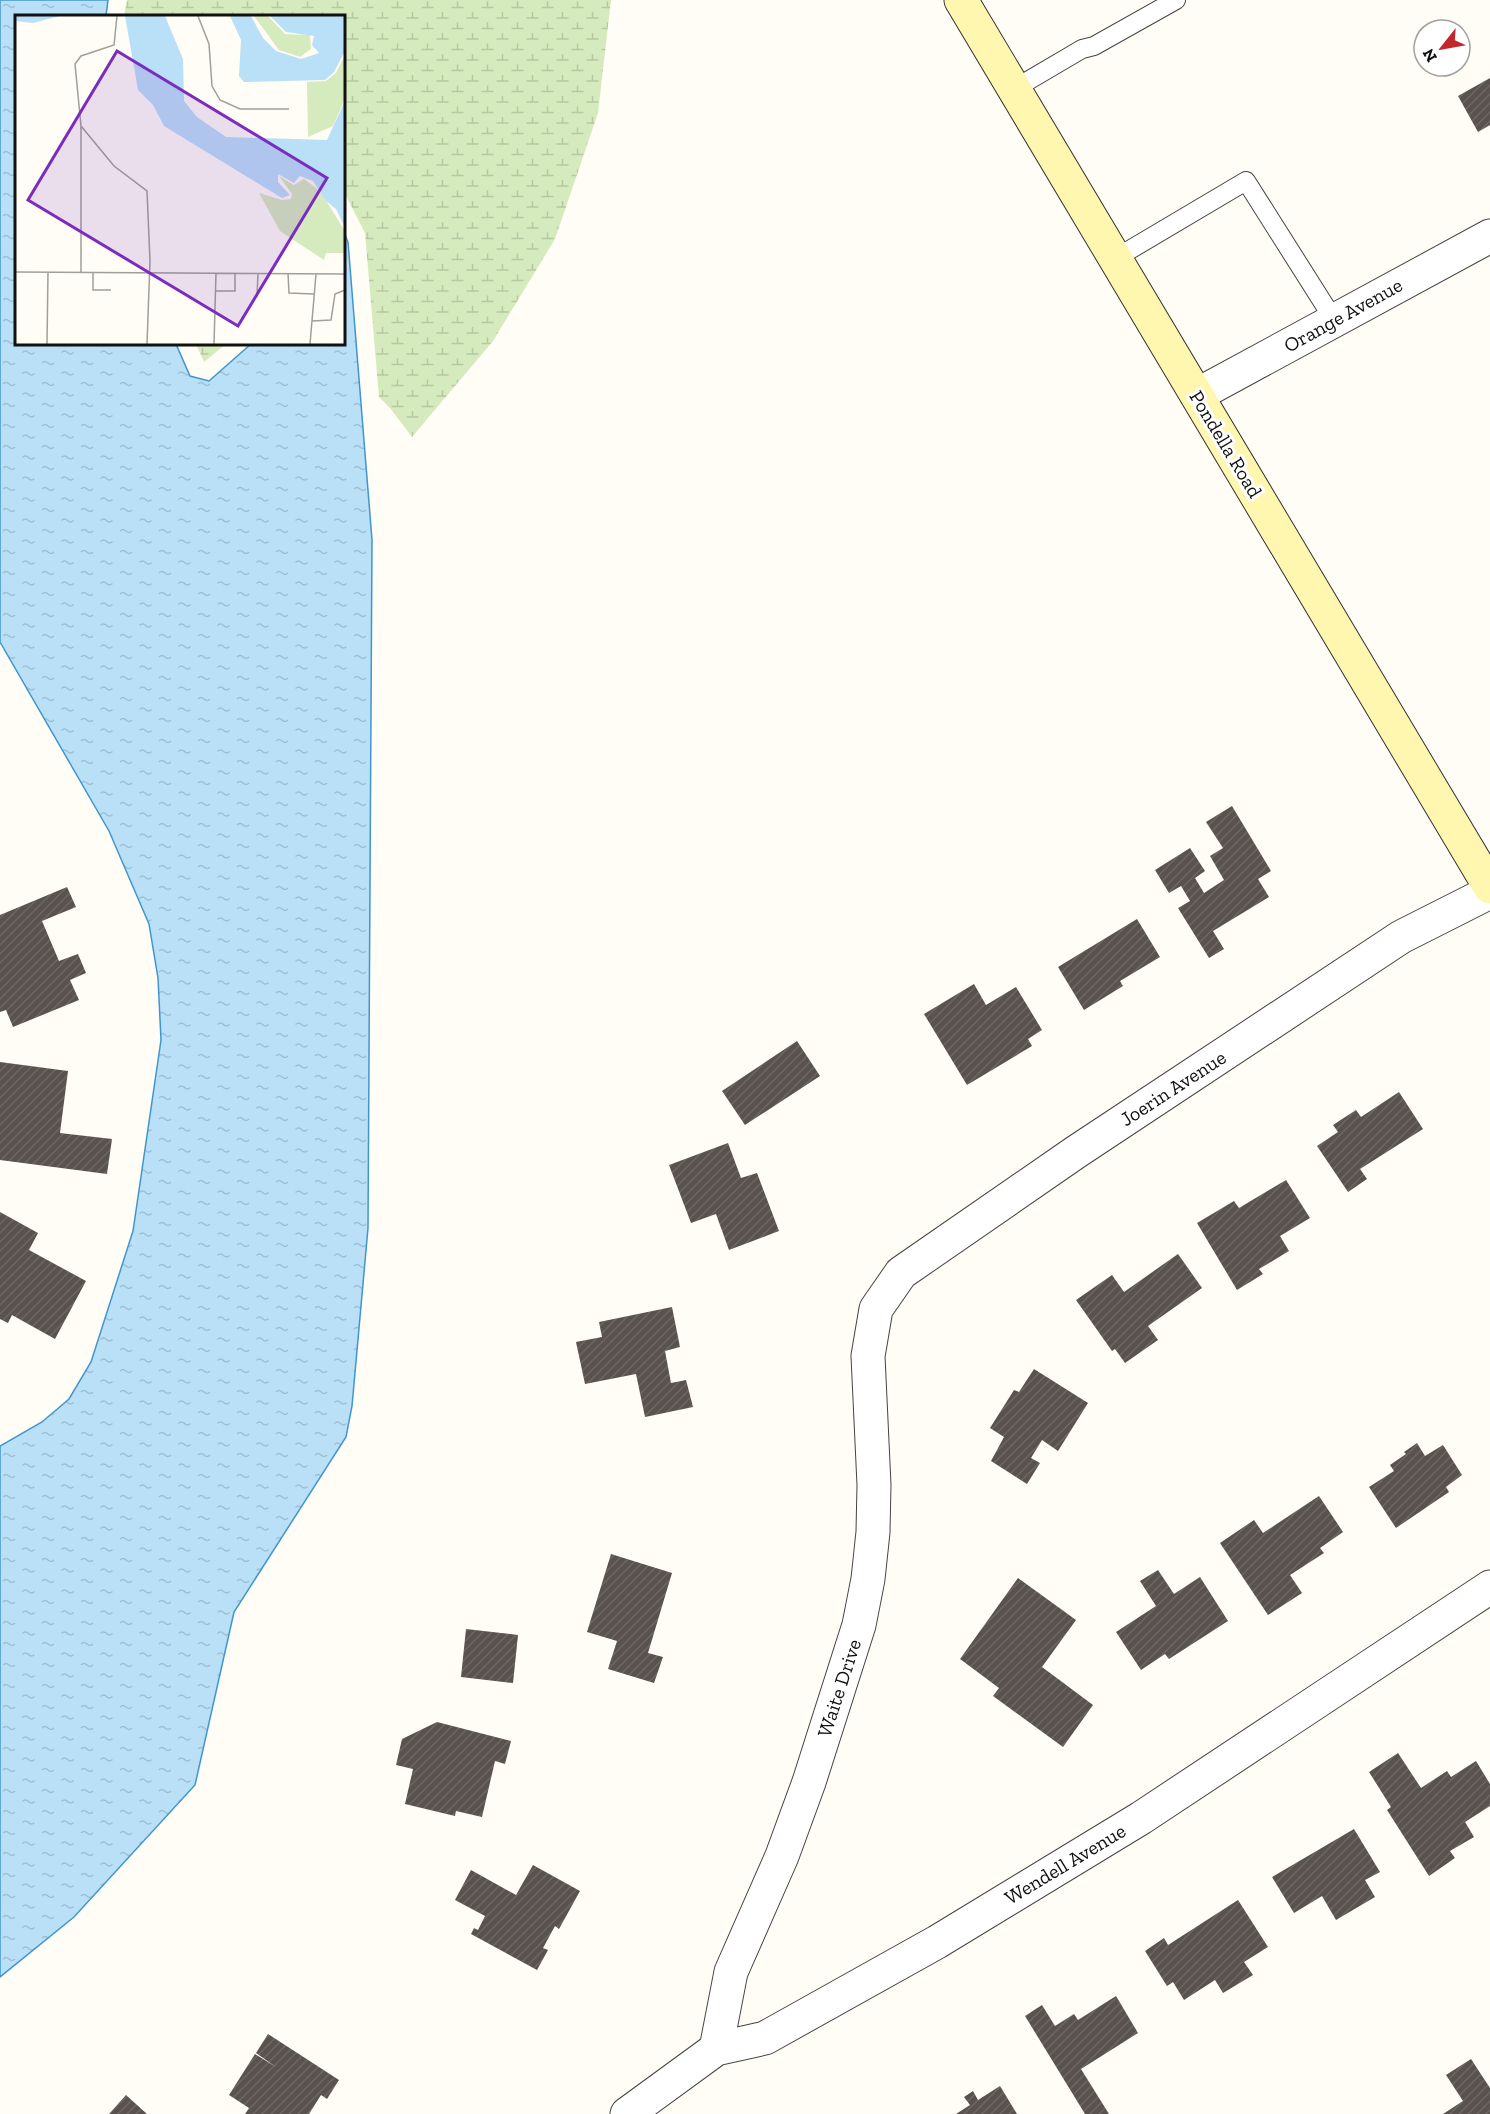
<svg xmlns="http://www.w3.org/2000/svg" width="1490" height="2114" viewBox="0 0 1490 2114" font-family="'Zilla Slab',serif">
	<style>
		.wetland { fill: url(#wetland-marsh) }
		.water { fill: url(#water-ripples); stroke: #3f96cf; stroke-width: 1.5 }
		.building { fill: url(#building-hatch) }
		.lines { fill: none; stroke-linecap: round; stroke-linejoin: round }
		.service-casing { stroke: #444; stroke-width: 20 }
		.minor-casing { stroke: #444; stroke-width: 35 }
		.secondary-casing { stroke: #333; stroke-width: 35 }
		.service { stroke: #fff; stroke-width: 18 }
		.minor { stroke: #fff; stroke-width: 33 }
		.secondary { stroke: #fff6b0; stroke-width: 33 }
		.labels { text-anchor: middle; stroke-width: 6; stroke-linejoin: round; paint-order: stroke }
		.street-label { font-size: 20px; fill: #111; stroke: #fff }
		.inset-road { fill: none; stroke: #a09f9a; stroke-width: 1.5 }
		.view { fill: #7b2cbf; fill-opacity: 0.15; stroke: #7b2cbf; stroke-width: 3 }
		.inset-edge { fill: none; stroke: #111; stroke-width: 3 }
	</style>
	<defs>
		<pattern id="wetland-marsh" width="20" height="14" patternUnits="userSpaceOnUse" patternTransform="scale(1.5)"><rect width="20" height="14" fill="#d5ebbd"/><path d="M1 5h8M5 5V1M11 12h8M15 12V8" fill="none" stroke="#b6c8a1"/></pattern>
		<pattern id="water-ripples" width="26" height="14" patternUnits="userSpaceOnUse" patternTransform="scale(1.5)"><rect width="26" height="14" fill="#b9e0f7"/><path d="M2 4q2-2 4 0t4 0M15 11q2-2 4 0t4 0" fill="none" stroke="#9ebfd3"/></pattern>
		<pattern id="building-hatch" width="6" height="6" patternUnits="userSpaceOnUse" patternTransform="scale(1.5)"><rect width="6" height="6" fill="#5a524d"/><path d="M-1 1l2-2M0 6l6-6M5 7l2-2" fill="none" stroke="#6d6662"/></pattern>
	</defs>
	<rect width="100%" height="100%" fill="#fffdf5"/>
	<path class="wetland" d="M127 0H611L598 113 555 239 493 341 412 437 390 408 379 397 365 233 344 192V16H124Z
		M196 344H226L204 362Z"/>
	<path class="water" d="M0 0H108L106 16H16V344H176L190 376 209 381 251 344H344V233L348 242 372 540 368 1228 352 1406 346 1437 234 1612 195 1785 74 1917 0 1977V1446L42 1422 69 1399 91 1362 133 1231 161 1040 158 978 149 924 109 831 0 642Z"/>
	<path class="building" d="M1490 78V125L1478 132 1458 96Z
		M1232 806 1271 871 1258 879 1269 897 1213 931 1224 949 1209 958 1178 908 1190 901 1181 886 1169 893 1155 870 1190 848 1205 871 1195 878 1204 893 1224 880 1210 856 1223 848 1206 822Z
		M67 887 76 907 42 921 59 961 78 954 86 973 70 980 79 1000 13 1027 6 1010 0 1012V915Z
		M1137 919 1160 957 1120 981 1123 986 1084 1010 1058 967Z
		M974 984 986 1005 1016 987 1042 1030 1028 1039 1032 1046 967 1085 924 1014Z
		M797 1041 820 1076 745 1125 722 1091Z
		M0 1062 68 1071 60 1133 112 1139 107 1174 0 1160Z
		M1399 1092 1423 1129 1360 1169 1367 1179 1348 1192 1317 1146 1338 1132 1333 1125 1356 1110 1361 1117Z
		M728 1143 741 1178 757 1173 779 1231 729 1250 716 1214 691 1223 669 1165Z
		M1286 1180 1310 1218 1280 1236 1289 1251 1259 1269 1263 1274 1237 1290 1197 1223 1234 1201 1239 1208Z
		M0 1212 38 1233 29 1250 86 1281 55 1339 12 1315 8 1323 0 1319Z
		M1178 1254 1202 1288 1148 1326 1158 1340 1125 1363 1115 1349 1112 1351 1076 1300 1112 1275 1124 1292Z
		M672 1307 680 1347 665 1351 671 1383 686 1380 693 1407 645 1417 636 1374 585 1384 576 1342 602 1337 599 1322Z
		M1034 1369 1088 1403 1058 1451 1042 1440 1031 1458 1040 1463 1027 1484 991 1461 1004 1437 990 1428 1014 1390 1019 1392Z
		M1417 1443 1425 1456 1443 1445 1462 1475 1446 1487 1449 1492 1396 1528 1369 1487 1394 1471 1390 1465 1406 1454 1404 1452Z
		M1319 1496 1343 1532 1320 1548 1324 1553 1290 1575 1302 1593 1268 1615 1220 1543 1254 1520 1263 1533Z
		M611 1554 672 1573 648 1653 663 1657 654 1683 608 1669 617 1641 587 1632Z
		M1158 1570 1174 1594 1200 1577 1228 1621 1169 1659 1165 1654 1141 1670 1116 1632 1156 1606 1140 1581Z
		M1018 1578 1076 1620 1042 1667 1093 1705 1063 1747 993 1696 999 1688 960 1659Z
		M466 1629 518 1635 513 1683 461 1677Z
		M437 1722 511 1741 505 1764 495 1761 482 1817 456 1811 455 1816 405 1804 413 1769 396 1765 402 1739Z
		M1398 1753 1421 1788 1447 1771 1451 1777 1476 1761 1490 1784V1806L1465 1822 1474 1837 1450 1851 1455 1858 1429 1876 1387 1810 1391 1807 1369 1772Z
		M1354 1829 1380 1872 1365 1880 1375 1897 1336 1920 1322 1896 1294 1913 1272 1877Z
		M533 1865 580 1891 559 1929 555 1926 543 1948 548 1950 537 1970 471 1934 474 1928 478 1930 485 1916 455 1900 471 1870 516 1895Z
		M1238 1900 1268 1947 1244 1962 1253 1975 1223 1993 1215 1980 1184 2000 1173 1982 1167 1986 1145 1951 1164 1938 1168 1945Z
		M1116 1996 1138 2033 1081 2069 1109 2114H1085L1025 2016 1042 2005 1055 2026 1074 2014 1078 2020Z
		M268 2034 339 2080 327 2099 321 2095 309 2114H245L249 2108 229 2095 255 2054 276 2067 256 2053Z
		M1471 2059 1490 2088V2114H1443L1463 2101 1446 2075Z
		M1000 2086 1017 2114H956L970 2105 964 2097 973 2091 978 2100Z
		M126 2095 147 2114H109Z"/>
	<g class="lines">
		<g class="service-casing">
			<path id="service" d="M1014 89 1082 49 1094 46 1176 0
				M1116 258 1246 181 1334 320"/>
		</g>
		<g class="minor-casing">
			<path id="minor" d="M1197 395 1490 236
				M716 2049 731 1972 782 1856 809 1782 859 1625 868 1579 873 1532 874 1485 868 1356 876 1309 901 1273 1076 1152 1401 937 1490 892
				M627 2114 716 2049 765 2038 937 1942 1141 1818 1490 1587"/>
		</g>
		<g class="secondary-casing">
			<path id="secondary" d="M961 0 1490 887"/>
		</g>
		<use href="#service" class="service"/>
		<use href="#minor" class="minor"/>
		<use href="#secondary" class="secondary"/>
	</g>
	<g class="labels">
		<g class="street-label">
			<text transform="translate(1343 315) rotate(-29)" y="7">Orange Avenue</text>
			<text transform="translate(1226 444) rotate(59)" y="7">Pondella Road</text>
			<text transform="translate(1173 1088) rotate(-33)" y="7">Joerin Avenue</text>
			<text transform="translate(839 1688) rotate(-72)" y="7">Waite Drive</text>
			<text transform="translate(1065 1864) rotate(-31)" y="7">Wendell Avenue</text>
		</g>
	</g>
	<g transform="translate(15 15)">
		<rect width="330" height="330" fill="#fffdf5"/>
		<path d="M239 1H253L270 19 295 20 296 34 285 42 264 35ZM330 40V84L318 111 293 122 292 67 311 66 321 58ZM264 161 279 170 289 164 305 176 330 216V238H311L309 245 265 216 244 178 267 185 276 184 277 179Z" fill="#d5ebbd"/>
		<path d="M0 1H45L18 8 0 6ZM110 1H150L168 44 169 86 182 102 211 122 312 125 330 86V213L321 194 311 186 298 166 285 161 279 168 263 159V167L275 180 267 183 149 111 138 90 123 75ZM215 1H236L248 23 261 36 286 44 304 38 297 30 299 21 271 17 255 1H330V36L319 57 310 65 229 67 224 61 226 25Z" fill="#b9e0f7"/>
		<path class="inset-road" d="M183 1 194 29 197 71 205 85 225 94H274M66 111 99 151 132 176 135 246 132 329M0 257 330 259M66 258V111L60 49 66 41 99 30 102 1M78 258V275H96M273 258 274 278 299 279M201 276H220V258M242 282 243 258M297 306 316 305 320 279 330 275M32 329 33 257M199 329 201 258M295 329 301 259"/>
		<path class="view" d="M102 36 312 163 223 311 13 185Z"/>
		<rect width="330" height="330" class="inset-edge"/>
	</g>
	<g transform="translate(1442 48) rotate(239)"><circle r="28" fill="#ffffff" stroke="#a0a0a0" stroke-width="1.5"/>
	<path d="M0-4.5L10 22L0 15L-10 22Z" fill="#c4262e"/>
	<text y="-9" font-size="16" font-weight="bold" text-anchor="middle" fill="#111111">N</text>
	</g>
</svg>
